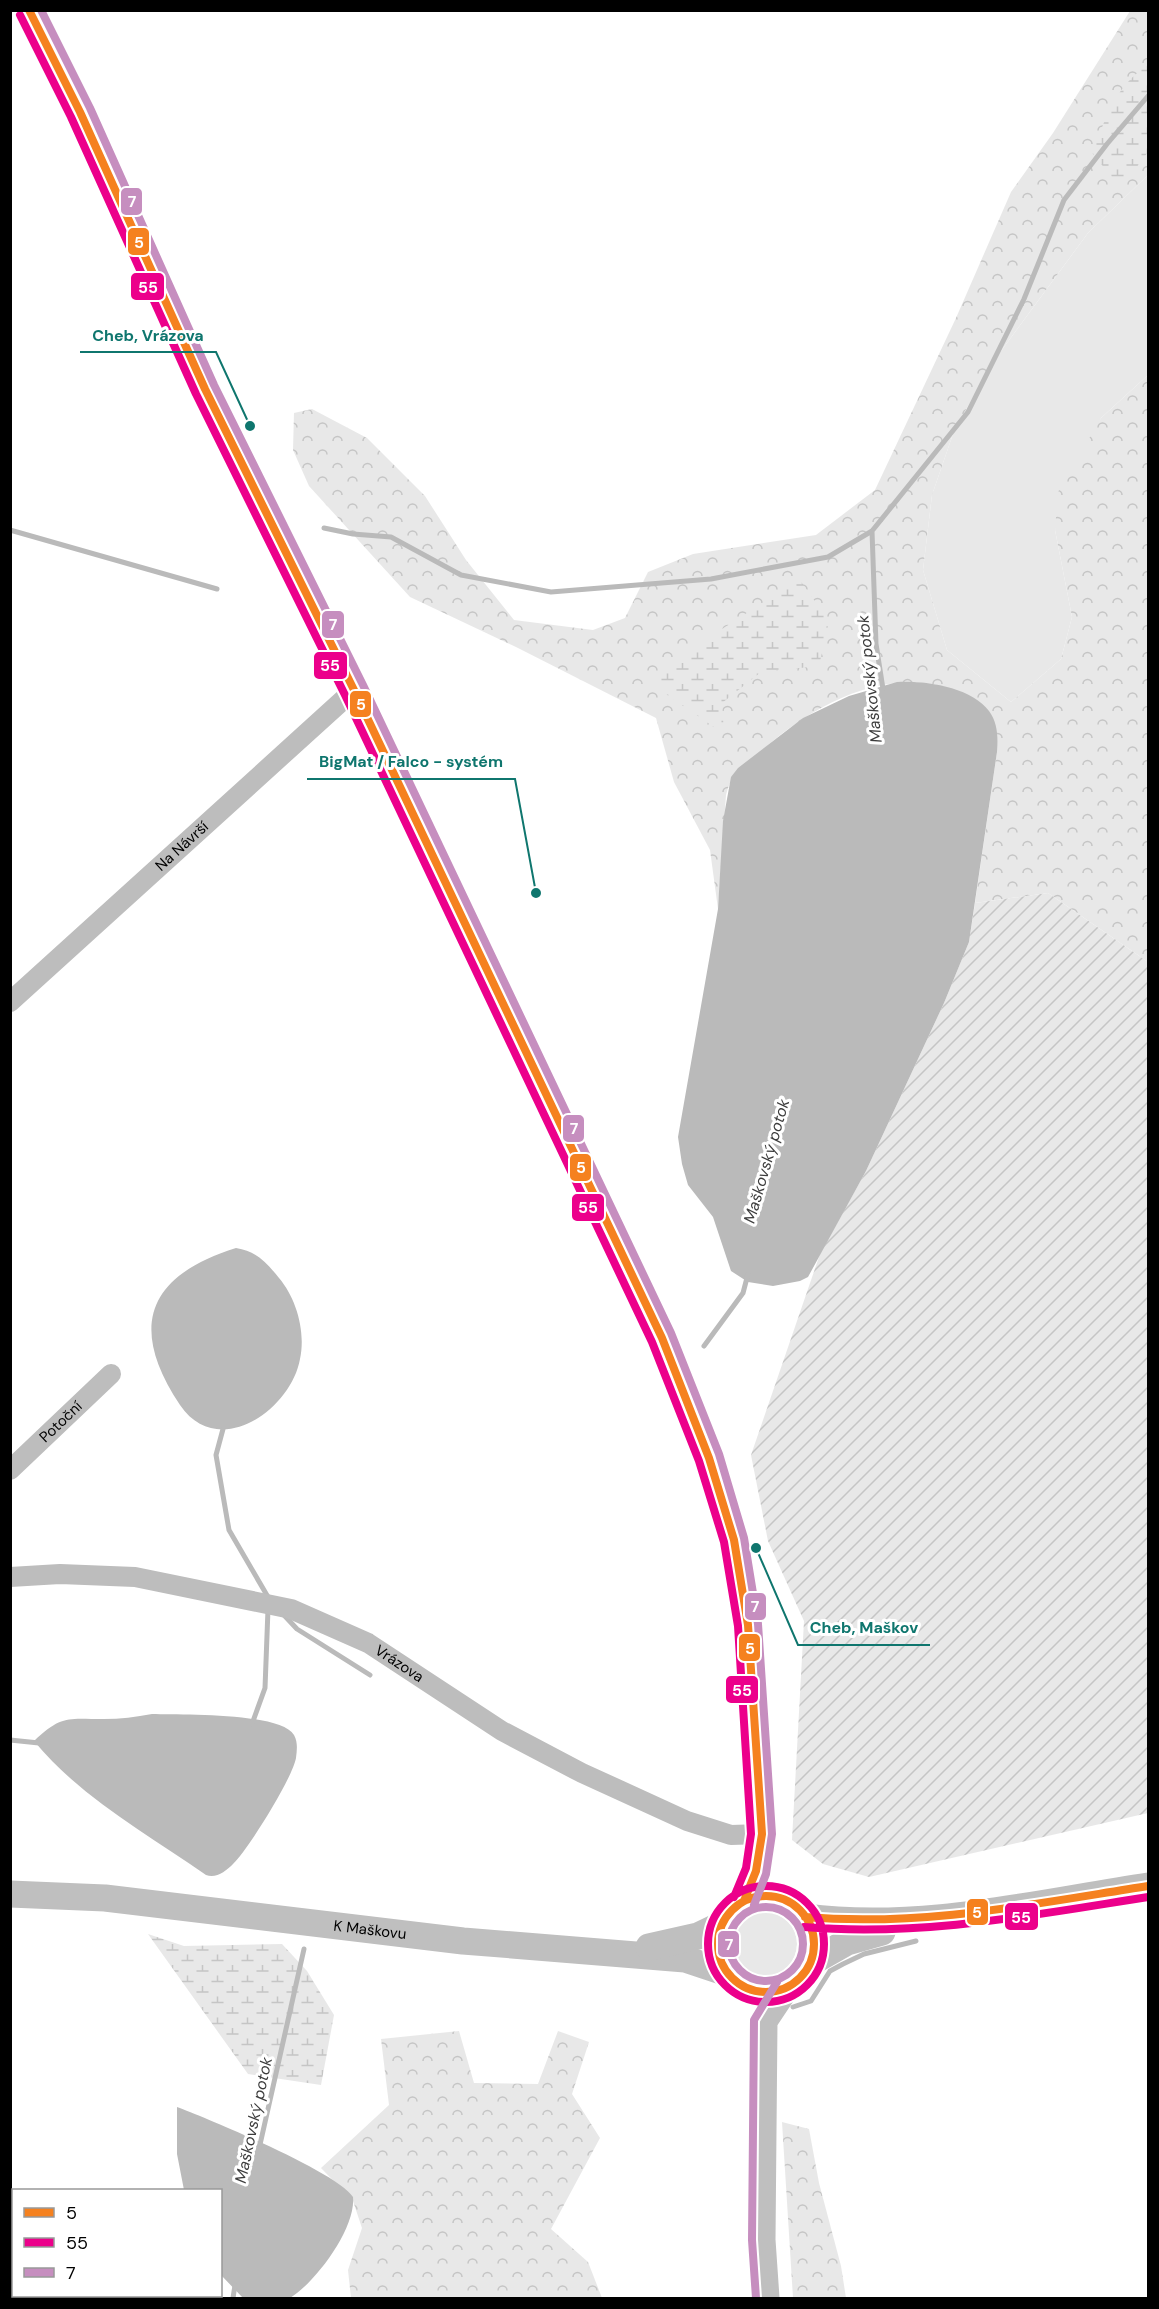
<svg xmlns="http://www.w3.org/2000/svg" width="1159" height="2309" viewBox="0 0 1159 2309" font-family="'DM Sans',sans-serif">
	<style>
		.grass { fill: #e8e8e8 }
		.forest { fill: url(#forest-crowns) }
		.wetland { fill: url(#wetland-marsh) }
		.garden { fill: url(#garden-furrows) }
		.water { fill: #bababa }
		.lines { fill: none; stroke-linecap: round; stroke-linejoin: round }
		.stream { stroke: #bababa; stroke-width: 5 }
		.street { stroke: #bdbdbd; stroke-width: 20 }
		.secondary { stroke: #bfbfbf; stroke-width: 27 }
		.bus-1-casing { stroke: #fff; stroke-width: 12 }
		.bus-2-casing { stroke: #fff; stroke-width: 12 }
		.bus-3-casing { stroke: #fff; stroke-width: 12 }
		.bus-1 { stroke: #f5811f; stroke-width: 8 }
		.bus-2 { stroke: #ec008b; stroke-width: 8 }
		.bus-3 { stroke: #c68ebf; stroke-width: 8 }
		.labels { text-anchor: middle; stroke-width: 6; stroke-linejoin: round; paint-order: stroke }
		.street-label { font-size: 15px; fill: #000; stroke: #fff }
		.water-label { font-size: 16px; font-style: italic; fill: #3d3d3d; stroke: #fff }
		.leader { fill: none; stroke: #0f766e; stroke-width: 2 }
		.callout-dot { fill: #0f766e; stroke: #fff; stroke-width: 2 }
		.callout-label { font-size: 16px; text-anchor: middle; font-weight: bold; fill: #0f766e; stroke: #fff; stroke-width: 6; stroke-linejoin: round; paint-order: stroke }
		.line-badge { stroke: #fff; stroke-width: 2 }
		.badge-label { font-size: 16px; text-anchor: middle; font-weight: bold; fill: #fff }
	</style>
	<defs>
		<pattern id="forest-crowns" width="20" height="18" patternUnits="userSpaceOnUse" patternTransform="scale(1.5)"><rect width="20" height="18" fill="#e8e8e8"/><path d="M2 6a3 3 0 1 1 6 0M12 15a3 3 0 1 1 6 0" fill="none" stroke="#c5c5c5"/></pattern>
		<pattern id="wetland-marsh" width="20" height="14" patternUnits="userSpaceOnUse" patternTransform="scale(1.5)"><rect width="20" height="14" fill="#e8e8e8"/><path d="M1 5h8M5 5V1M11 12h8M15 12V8" fill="none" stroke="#c5c5c5"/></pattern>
		<pattern id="garden-furrows" width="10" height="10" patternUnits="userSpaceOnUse" patternTransform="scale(1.5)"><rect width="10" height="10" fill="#e8e8e8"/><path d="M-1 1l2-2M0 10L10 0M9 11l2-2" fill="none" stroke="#c5c5c5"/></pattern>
	</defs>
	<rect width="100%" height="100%" fill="#fff"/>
	<path class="grass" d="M1148 175V375L1101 418 1055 530 1072 617 1061 659 1011 702 947 650 923 570 932 495 954 431 993 362 1088 233Z
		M733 1944a32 32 0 1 1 64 0a32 32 0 1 1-64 0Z"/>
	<path class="forest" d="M1130 11H1148V175L1088 233 993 362 954 431 932 495 923 570 947 650 1011 702 1061 659 1072 617 1055 530 1058 492 1101 418 1148 375V962L1048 893 975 903 997 752C998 725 991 709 967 696 899 660 818 701 766 747 748 763 732 770 726 795L718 909 710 850 674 782 656 718 516 647 410 597 309 486 293 450 294 413 312 409 367 438 425 496 466 560 514 620 593 630 625 618 648 572 693 554 816 535 875 490 956 318 1011 192 1053 133Z
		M459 2031 474 2083 538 2084 558 2031 589 2042 572 2094 600 2138 551 2229 588 2262 602 2298H351L348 2270 362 2228 353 2201 321 2168 389 2105 381 2039Z
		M782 2122 809 2129 819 2183 841 2266 846 2298H793Z"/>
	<path class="wetland" d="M1148 65V152L1121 188 1092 153C1106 118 1115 86 1148 65Z
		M799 579 829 621 819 666 761 672 722 703 724 734 663 692 653 674Z
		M148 1934 184 1946 282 1944 307 1971 334 2015 321 2085 248 2074Z"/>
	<path class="garden" d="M1048 893 1148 962V1813L869 1877 823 1864 792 1840 804 1621 768 1541 751 1455 820 1254 866 1171 944 1003 969 942 975 903Z"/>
	<path class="water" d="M897 682C923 680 972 687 989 711 998 723 998 738 997 752L969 942 944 1003 866 1171 808 1277 800 1281 773 1286 748 1282 731 1271 713 1217 688 1185 682 1164 678 1137 718 909 723 821 731 777 738 768 803 718 849 696Z
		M236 1248C256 1251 266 1262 279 1278 296 1298 306 1331 300 1359 291 1410 218 1461 180 1405 128 1327 147 1276 236 1248Z
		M152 1714C179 1715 280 1712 294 1735 298 1742 297 1750 296 1758 292 1779 249 1848 233 1864 226 1871 216 1879 206 1875 147 1834 80 1797 34 1741 62 1714 69 1719 104 1719 120 1719 136 1717 152 1714Z
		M177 2107C209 2119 337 2172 353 2197 356 2228 316 2282 290 2298H243L221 2275 220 2190H184L177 2154Z"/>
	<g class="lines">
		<path class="stream" d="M324 528 353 534 391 537 461 575 551 592 711 579 828 557 872 531
			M10 530 217 589
			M883 689 876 644 872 531 968 412 1024 299 1064 200 1107 144 1148 96
			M704 1346 743 1293 748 1274
			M223 1429 216 1455 229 1530 268 1597
			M282 1613 297 1629 370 1675
			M252 1724 265 1688 268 1609
			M10 1740 39 1743
			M793 2007 811 2001 830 1971 843 1964 864 1954 916 1941
			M259 2149 304 1949
			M233 2298 235 2285"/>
		<g class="street">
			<path id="s1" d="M10 1002 354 690"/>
			<path id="s2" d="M10 1470 111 1374"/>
			<path id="s3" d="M10 1577 60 1574 135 1577 291 1609 368 1643 502 1731 582 1773 687 1821 731 1835 762 1834"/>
		</g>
		<g class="secondary">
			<path d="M29 10 80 112 205 389 354 690 662 1338 709 1458 734 1540 748 1625 762 1834 756 1871 744 1901"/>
			<path id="s4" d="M10 1894 105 1898 463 1941 685 1959 727 1973"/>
			<circle cx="766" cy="1944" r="48"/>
			<path d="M805 1917C920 1932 1035 1903 1148 1886"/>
			<path d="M649 1947 698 1936 721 1925"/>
			<path d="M810 1963 847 1942 882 1932"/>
			<path d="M766 2298 762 2240 764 2021 786 1988"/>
		</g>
		<g class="bus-1-casing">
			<path id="bus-1" d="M29 10 80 112 205 389 354 690 662 1338 709 1458 734 1540 748 1625 762 1834 756 1871 744 1901
				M718 1944a48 48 0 1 1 96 0a48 48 0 1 1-96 0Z
				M805 1917C922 1927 1033 1904 1148 1886"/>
		</g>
		<g class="bus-2-casing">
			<path id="bus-2" d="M20 15 71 117 196 394 345 695 652 1342 699 1461 724 1542 738 1626 751 1834 746 1868 734 1897
				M708 1944a58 58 0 1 1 116 0a58 58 0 1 1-116 0Z
				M804 1927C921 1937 1033 1915 1148 1897"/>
		</g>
		<g class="bus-3-casing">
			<path id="bus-3" d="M41 10 90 108 214 385 363 685 671 1333 719 1454 744 1538 758 1624 772 1834 766 1874 754 1905
				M729 1944a37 37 0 1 1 74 0a37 37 0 1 1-74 0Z
				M756 2298 752 2240 754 2020 777 1982"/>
		</g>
		<use href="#bus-1" class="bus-1"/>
		<use href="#bus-2" class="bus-2"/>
		<use href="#bus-3" class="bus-3"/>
	</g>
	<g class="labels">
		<g class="street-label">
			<text dy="5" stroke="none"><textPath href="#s1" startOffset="232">Na Návrší</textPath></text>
			<text dy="5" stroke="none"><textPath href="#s2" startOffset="70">Potoční</textPath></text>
			<text dy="5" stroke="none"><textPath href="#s3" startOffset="406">Vrázova</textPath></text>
			<text dy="5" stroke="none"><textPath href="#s4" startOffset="362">K Maškovu</textPath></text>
		</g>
		<g class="water-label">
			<text transform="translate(869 679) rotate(-96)" y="6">Maškovský potok</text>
			<text transform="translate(766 1161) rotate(-74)" y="6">Maškovský potok</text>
			<text transform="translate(253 2120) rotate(-78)" y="6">Maškovský potok</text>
		</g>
	</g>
	<path class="leader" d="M250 426L216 352H80M536 893L515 779H307M756 1548L798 1645H930"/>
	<g class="callout-dot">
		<circle cx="250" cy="426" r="6"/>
		<circle cx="536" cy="893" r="6"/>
		<circle cx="756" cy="1548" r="6"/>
	</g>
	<g class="callout-label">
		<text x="148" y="341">Cheb, Vrázova</text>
		<text x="411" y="767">BigMat / Falco - systém</text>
		<text x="864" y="1633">Cheb, Maškov</text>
	</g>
	<g class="line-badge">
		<rect x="120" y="187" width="23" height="29" rx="6" fill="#c68ebf"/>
		<rect x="127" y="227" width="23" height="29" rx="6" fill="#f5811f"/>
		<rect x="130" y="272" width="35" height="29" rx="6" fill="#ec008b"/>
		<rect x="321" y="610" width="24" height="29" rx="6" fill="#c68ebf"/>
		<rect x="313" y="651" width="35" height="29" rx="6" fill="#ec008b"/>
		<rect x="349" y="690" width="23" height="28" rx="6" fill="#f5811f"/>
		<rect x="562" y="1114" width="23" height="29" rx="6" fill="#c68ebf"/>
		<rect x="569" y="1153" width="23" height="29" rx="6" fill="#f5811f"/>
		<rect x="571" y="1193" width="34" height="29" rx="6" fill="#ec008b"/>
		<rect x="744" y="1592" width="23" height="29" rx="6" fill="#c68ebf"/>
		<rect x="738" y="1633" width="23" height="29" rx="6" fill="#f5811f"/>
		<rect x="725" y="1675" width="34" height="29" rx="6" fill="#ec008b"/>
		<rect x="966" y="1898" width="23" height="28" rx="6" fill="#f5811f"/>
		<rect x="1004" y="1902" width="35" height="29" rx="6" fill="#ec008b"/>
		<rect x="717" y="1930" width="23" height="28" rx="6" fill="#c68ebf"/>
	</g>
	<g class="badge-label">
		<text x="132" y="207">7</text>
		<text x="139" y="248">5</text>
		<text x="148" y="293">55</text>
		<text x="333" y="630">7</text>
		<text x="330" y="671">55</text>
		<text x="361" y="710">5</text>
		<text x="574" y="1134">7</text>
		<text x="581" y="1173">5</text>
		<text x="588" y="1213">55</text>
		<text x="755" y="1612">7</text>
		<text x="750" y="1654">5</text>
		<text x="742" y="1696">55</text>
		<text x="977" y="1918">5</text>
		<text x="1021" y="1923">55</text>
		<text x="729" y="1950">7</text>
	</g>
	<rect width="1159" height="2309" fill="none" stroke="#000000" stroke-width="24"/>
	<rect x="12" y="2189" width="210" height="108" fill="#ffffff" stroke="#999999" stroke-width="1.5"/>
	<rect x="24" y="2208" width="30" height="9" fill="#f5811f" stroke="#999999" stroke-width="1.5"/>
	<text x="66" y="2219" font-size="18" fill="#000000">5</text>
	<rect x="24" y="2238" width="30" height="9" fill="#ec008b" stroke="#999999" stroke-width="1.5"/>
	<text x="66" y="2249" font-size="18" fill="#000000">55</text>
	<rect x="24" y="2268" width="30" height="9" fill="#c68ebf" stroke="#999999" stroke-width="1.5"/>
	<text x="66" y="2279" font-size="18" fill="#000000">7</text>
</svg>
